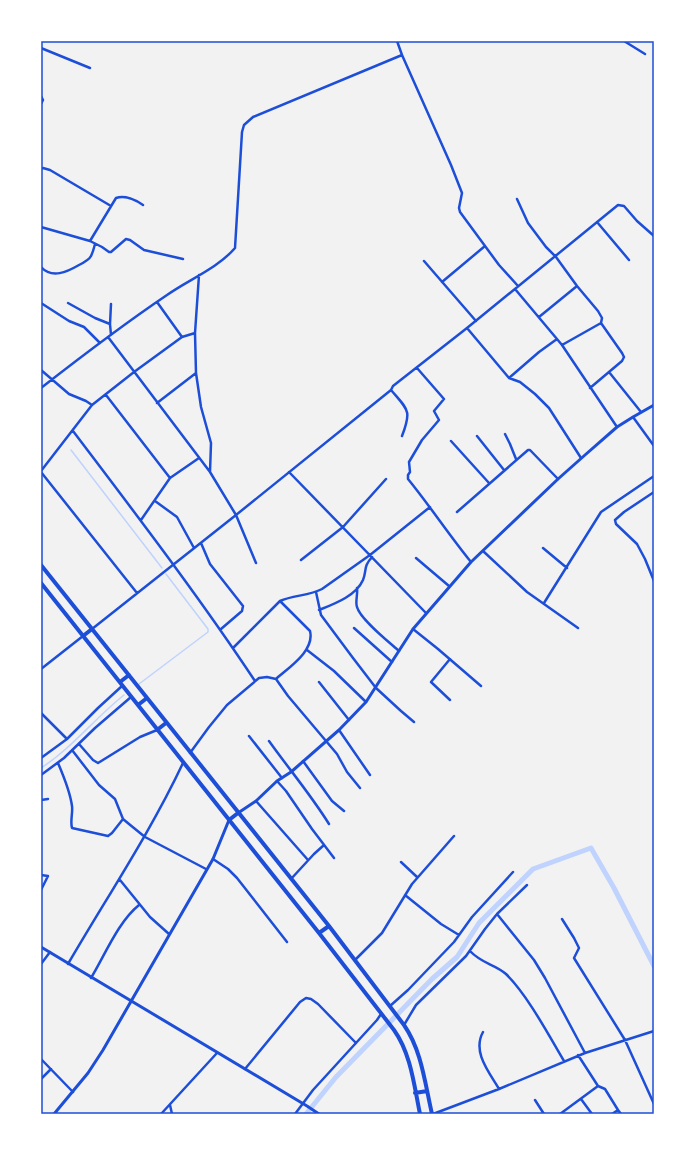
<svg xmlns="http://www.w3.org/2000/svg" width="695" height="1155" viewBox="0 0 695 1155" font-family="'Public Sans',sans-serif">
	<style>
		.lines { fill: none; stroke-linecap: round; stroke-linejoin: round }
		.stream { stroke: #bfd3fe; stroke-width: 1.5 }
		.canal { stroke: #bfd3fe; stroke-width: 5 }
		.minor { stroke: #1d4ed8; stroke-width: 2.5 }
		.tertiary { stroke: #1d4ed8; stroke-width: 3 }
		.trunk { stroke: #1d4ed8; stroke-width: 4 }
		.neatline { fill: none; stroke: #1d4ed8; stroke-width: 1.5 }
	</style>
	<rect width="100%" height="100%" fill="#f2f2f2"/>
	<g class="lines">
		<path class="stream" d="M71 450 162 568
			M139 684 208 632V629L166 574
			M41 768C72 748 95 718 124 695"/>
		<path class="canal" d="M306 1114 336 1077 432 979 457 957 479 923 533 869 591 848 614 888 654 966"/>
		<path class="minor" d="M624 41 645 54
			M41 48 90 68
			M402 55 451 165 462 193 459 208 460 212 499 265 518 286
			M41 96 43 100 41 104
			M41 169 43 168 50 170 111 206
			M517 199 528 223 546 247 556 257 577 286 598 311 602 318 601 323 622 353 624 357 622 361 590 388
			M597 222 629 260
			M41 227 90 241 102 247 109 252H111L126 239 130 240 144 250 183 259
			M90 241 116 198C125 195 136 200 143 205
			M424 261 476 321
			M41 267C52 279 67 272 79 265 83 263 89 260 91 256 93 252 94 248 95 244
			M199 275 195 333 196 373 201 407 211 443 210 472 236 515 256 563
			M442 282 485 246
			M515 289 562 345 617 427
			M157 302 182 337
			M41 303 69 321 84 327 100 343
			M68 303 95 318 110 324
			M111 304 110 324 111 335
			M539 317 577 286
			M467 328 509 378 520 382 535 394 549 408 581 458
			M108 337 210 472
			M562 345 601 323
			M417 368 444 399 434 411 439 420 422 440 409 462 410 472 408 475V479C430 506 449 535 471 562
			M41 370 69 394 86 401 92 405
			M609 372 641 412
			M509 378 539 352 557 339
			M41 388C82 356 124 324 167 295 188 280 218 268 235 248L242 132 244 125 253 117 402 55 397 41
			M391 390C408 410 412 410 402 436
			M106 395 170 478
			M157 403 196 373
			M633 417 654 446
			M73 431C135 513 198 595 255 681
			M505 434 510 444 516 459
			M477 436 504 470
			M451 441 489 483
			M41 471 92 405 134 372 182 337 195 333
			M41 472 137 593
			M289 472 426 613
			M654 492 624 512 615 520 616 524 637 544 645 559 654 581
			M155 501 177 517 194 548
			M457 512 528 450H530L558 479
			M141 520 170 478 199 458
			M201 543 210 564 243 606 242 611 221 629
			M543 548 567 568
			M483 551 527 592 578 628
			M416 558 449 586
			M301 560 343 527 386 479
			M357 588C358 594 355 602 357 607 360 619 389 642 399 651
			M316 592 321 615 353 658 376 688 401 711 414 722
			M544 603 601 512 654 476
			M319 610C334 604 356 596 363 580 367 570 363 567 372 557
			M354 628 392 662
			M92 629 236 515 391 390 393 386 467 328 618 205 624 206 637 221 654 236
			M413 629 438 649 481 686
			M233 648 280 601C293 595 309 596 322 589L370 555 430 507
			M307 650 334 671 366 702
			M450 659 431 682 450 700
			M41 669 83 636
			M276 679C288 668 315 651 310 631L280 601
			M319 682 349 720
			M41 713 67 739
			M339 730 370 775
			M249 736 282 778
			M269 741C289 769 311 795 329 824
			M79 744 93 760 98 763 140 737 157 730
			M72 750 99 785 115 799 123 819 129 824 145 837 206 869
			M190 753 209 727 227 705 259 678 267 677 276 679 288 696 337 754 347 772 360 788
			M41 758 67 739 98 708 122 686
			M303 761 332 801 344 811
			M58 763C64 777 70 791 72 806 73 813 70 821 72 828L108 836 112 833 123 819
			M41 775 64 758 95 728 131 697
			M277 781 286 791 312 829 334 858
			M41 800 48 799
			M256 801 308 860
			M213 859 228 869 237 878 287 942
			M401 862 417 877
			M41 875 48 876 41 890
			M291 879 314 854 324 845
			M120 880 150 917 169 934
			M405 895 441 924 459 935
			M497 914 534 960 545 978 585 1053
			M562 919 574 938 579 948 574 958 625 1040 654 1104
			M470 951C482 964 495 964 506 974 528 996 548 1034 564 1061
			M355 960 382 933 412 884 454 836
			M41 964 50 952
			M68 964C107 897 150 833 183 763
			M91 978C105 955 118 922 139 905
			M390 1006 408 990 454 942 472 917 513 872
			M404 1025 416 1005 466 956 485 929 497 914 527 885
			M483 1032C472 1052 489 1072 499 1089
			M578 1055 598 1086 605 1089 618 1110 612 1114
			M41 1059 73 1092
			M245 1069 300 1002 306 998 311 999 318 1004 356 1043
			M41 1079 51 1069
			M581 1099 592 1114
			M535 1100 544 1114
			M170 1105 172 1114
			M618 1110 621 1114
			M161 1114 217 1053
			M295 1114 313 1090 377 1020 381 1014
			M433 1114 499 1089 585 1053 654 1031
			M560 1114 598 1086"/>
		<path class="tertiary" d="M238 813 256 801 277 781 291 772 339 730 366 702 413 629 471 562 558 479 585 455 617 427 633 417 654 405
			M41 947 307 1106 319 1114
			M54 1114 88 1073 103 1050 213 859 229 820"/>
		<path class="trunk" d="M41 565 329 926 404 1025C422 1051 425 1084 432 1114
			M41 583 319 933 394 1030C411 1054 414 1085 420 1114
			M83 636 92 629
			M120 682 129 675
			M138 705 147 698
			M157 730 166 723
			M229 820 238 813
			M319 933 329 926
			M415 1093 427 1091"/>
	</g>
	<rect width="695" height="1155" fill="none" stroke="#ffffff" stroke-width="84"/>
	<rect x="42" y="42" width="611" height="1071" class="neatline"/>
</svg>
